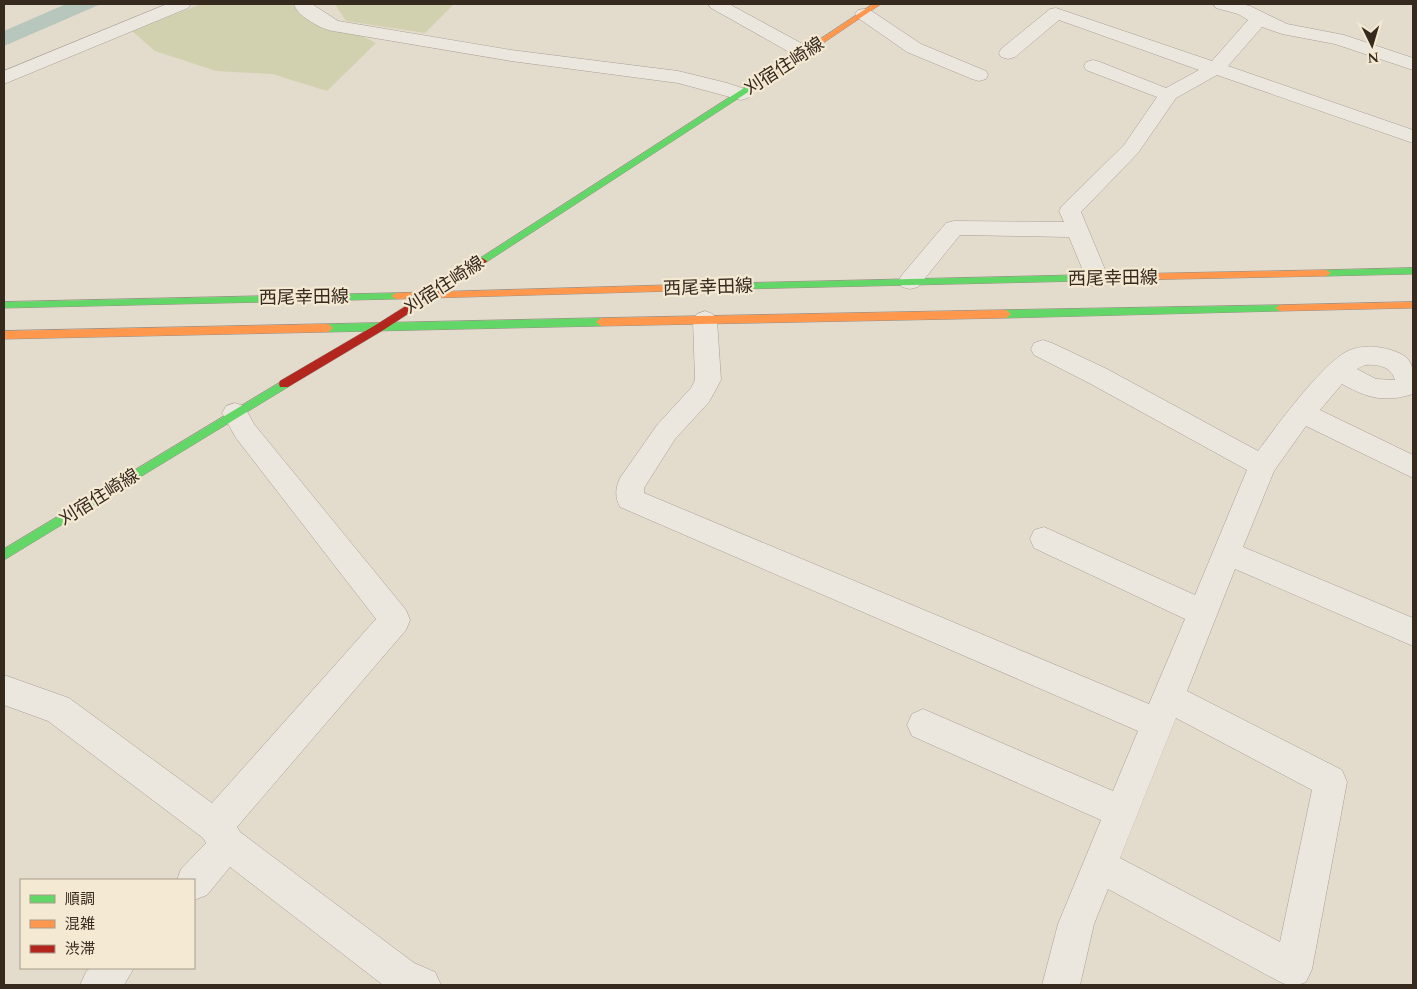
<svg xmlns="http://www.w3.org/2000/svg" width="1417" height="989" viewBox="0 0 1417 989" font-family="Spectral,'Noto Sans JP',serif">
	<style>
		.green { fill: #d2d1af }
		.water { fill: #b8c7bd }
		.lines { fill: none; stroke-linecap: round; stroke-linejoin: round }
		.street-casing { stroke: #a8a096; stroke-width: 1 }
		.fast-casing { stroke: #989085; stroke-width: 1 }
		.slow-casing { stroke: #989085; stroke-width: 1 }
		.jam-casing { stroke: #989085; stroke-width: 1 }
		.street { fill: #ebe6de; fill-rule: evenodd }
		.fast { fill: #63d668; fill-rule: evenodd }
		.slow { fill: #ff974d; fill-rule: evenodd }
		.jam { fill: #b3261e; fill-rule: evenodd }
		.labels { text-anchor: middle; stroke-width: 4.5; stroke-linejoin: round; paint-order: stroke }
		.street-label { font-size: 18px; fill: #36291e; stroke: #f4e9d2 }
	</style>
	<rect width="100%" height="100%" fill="#e3dbcc"/>
	<path class="green" d="M201 4H298L376 43 327 91 272 74 216 71 155 51 132 31Z
		M335 4H454L425 33 346 21Z"/>
	<path class="water" d="M66 4H101L4 46V31Z"/>
	<g class="lines">
		<g class="street-casing">
			<path id="street" d="M167 4H191L188 8 4 84V71Z
				M294 4H312L338 21 511 50 678 71 727 83 748 90 751 94 748 98 741 100 678 83 511 61 333 31C321 29 297 16 294 4Z
				M708 4H729L812 49 814 53 812 57 805 59 798 57 711 8Z
				M1213 4H1241L1250 6 1287 24 1344 35 1413 58V70L1335 44 1282 34 1262 27 1228 66 1413 130V143L1217 75 1176 98 1138 153 1081 212 1109 279 1105 285 1097 287 1089 285 1069 237 960 235 918 287 910 289 902 287 898 281 902 275 946 223 954 221 1064 222 1059 211 1062 206 1124 145 1157 97 1086 70 1084 66 1086 62 1093 60 1100 62 1166 88 1199 70 1059 20 1015 57 1008 59 1001 57 999 53 1001 49 1050 9 1056 8 1212 61 1248 20 1238 14 1216 8Z
				M864 9 870 10 921 44 986 71 988 75 986 79 979 81 972 79 907 52 858 18 855 14 858 10Z
				M705 311 713 314 717 320 721 380 709 402 675 439 644 488V493L1149 704 1185 619 1034 548 1030 539 1034 530 1044 527 1195 595 1247 470 1089 383 1034 355 1031 349 1034 343 1043 340 1052 343 1107 369 1258 451C1276 427 1324 360 1350 350 1364 345 1377 346 1391 350 1417 358 1413 370 1413 394 1385 403 1367 398 1342 384L1320 410 1413 455V478L1306 426 1274 471 1243 547 1413 618V646L1235 569 1187 691 1342 770 1347 782 1312 969 1306 982C1297 986 1289 986 1280 982L1108 889 1094 924 1080 985H1042L1058 924 1101 820 912 736 907 725 912 714 923 709 1113 791 1138 731 620 507C615 497 615 489 620 478L657 425 691 388 695 380 693 320 697 314ZM1365 365C1377 364 1391 366 1395 380L1376 379 1357 369ZM1176 718 1312 790 1280 942 1120 858Z
				M235 403 244 406 254 424 406 610 410 620 406 630 237 827 240 832 414 963 435 972 441 985H383L230 867 207 895 194 900V880H177L181 869 206 843 203 838 48 721 4 705V675L69 698 212 803 376 619 236 438 222 413 226 406Z
				M90 968H134L124 985H80L86 972Z"/>
		</g>
		<g class="fast-casing">
			<path id="fast" d="M758 79 765 81 485 263H479V259Z
				M1413 268V274L1326 276 1321 273 1326 270Z
				M1082 275 1087 278 1082 281 742 289 737 286 742 283Z
				M396 293 401 296 396 299 4 308V302Z
				M1280 305 1285 308 1280 311 1006 318 1001 314 1006 310Z
				M601 318 606 322 601 326 328 332 323 328 328 324Z
				M284 380 289 384 288 387 4 560V549Z"/>
		</g>
		<g class="slow-casing">
			<path id="slow" d="M873 4H881L764 83 757 81Z
				M1326 270 1331 273 1326 276 1082 281 1077 278 1082 275Z
				M742 283 747 286 742 289 396 299 391 296 396 293Z
				M1413 302V308L1280 311 1275 308 1280 305Z
				M1006 310 1011 314 1006 318 601 326 596 322 601 318Z
				M328 324 333 328 328 332 4 339V331Z"/>
		</g>
		<g class="jam-casing">
			<path id="jam" d="M482 258 487 261 485 263 385 329 288 387H280L279 384 280 381 379 323Z"/>
		</g>
		<use href="#street" class="street"/>
		<use href="#fast" class="fast"/>
		<use href="#slow" class="slow"/>
		<use href="#jam" class="jam"/>
	</g>
	<g class="labels">
		<g class="street-label">
			<text transform="translate(784 66) rotate(-33)" y="6">刈宿住崎線</text>
			<text transform="translate(1113 278) rotate(-1)" y="6">西尾幸田線</text>
			<text transform="translate(444 285) rotate(-33)" y="6">刈宿住崎線</text>
			<text transform="translate(708 287) rotate(-2)" y="6">西尾幸田線</text>
			<text transform="translate(304 297) rotate(-1)" y="6">西尾幸田線</text>
			<text transform="translate(99 497) rotate(-32)" y="6">刈宿住崎線</text>
		</g>
	</g>
	<rect width="1417" height="989" fill="none" stroke="#36291e" stroke-width="10"/>
	<rect x="20" y="879" width="175" height="90" fill="#f4e9d2" stroke="#a89c8a"/>
	<rect x="30" y="895" width="25" height="8" fill="#63d668" stroke="#a89c8a"/>
	<text x="65" y="904" font-size="15" fill="#36291e">順調</text>
	<rect x="30" y="920" width="25" height="8" fill="#ff974d" stroke="#a89c8a"/>
	<text x="65" y="929" font-size="15" fill="#36291e">混雑</text>
	<rect x="30" y="945" width="25" height="8" fill="#b3261e" stroke="#a89c8a"/>
	<text x="65" y="954" font-size="15" fill="#36291e">渋滞</text>
	<g transform="translate(1372 45) rotate(175)" stroke="#f4e9d2" stroke-width="4" paint-order="stroke">
	<path d="M0-4L9 19L0 12L-9 19Z" fill="#36291e"/>
	<text y="-8" font-size="14" font-weight="bold" text-anchor="middle" fill="#36291e">N</text>
	</g>
</svg>
